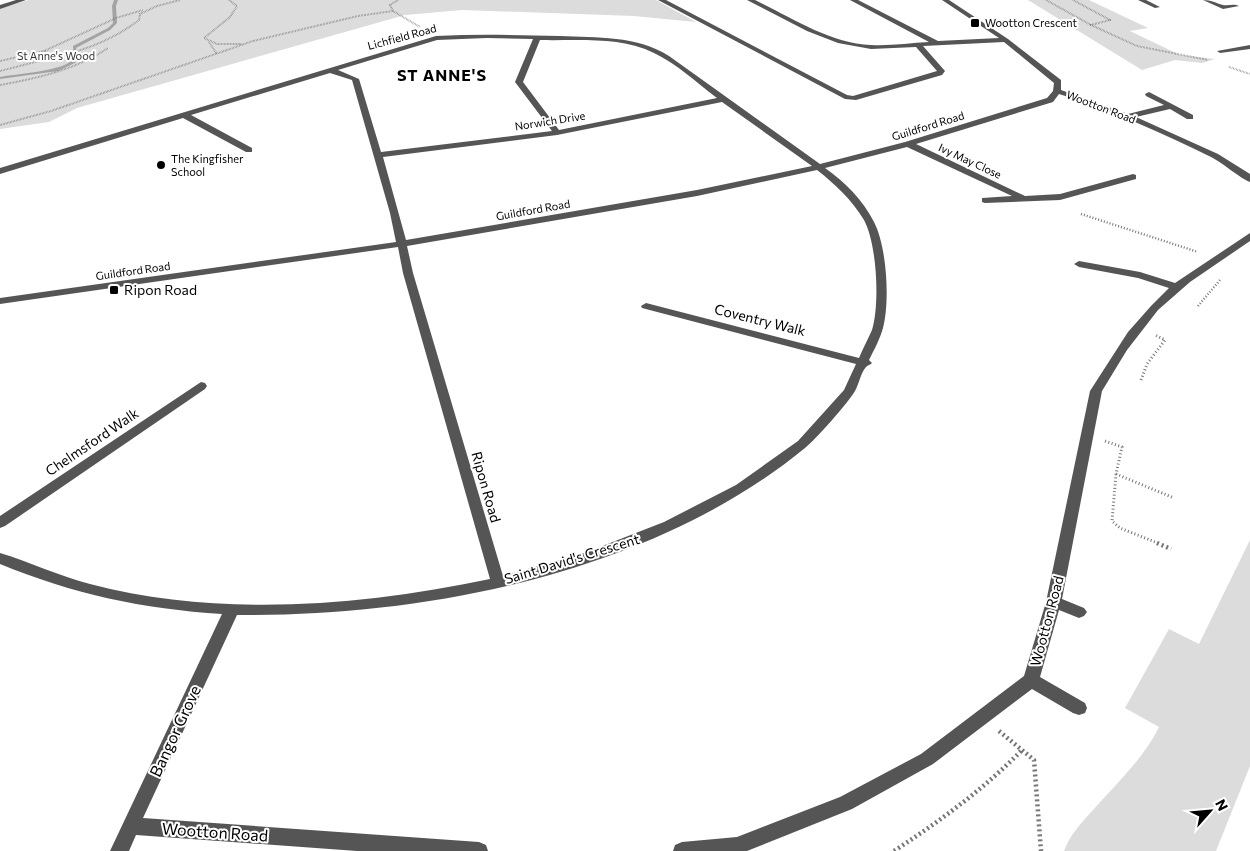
<svg xmlns="http://www.w3.org/2000/svg" width="1250" height="851" viewBox="0 0 1250 851" font-family="Commissioner,sans-serif">
	<style>
		.green { fill: #dcdcdc }
		.lines { fill: none; stroke-linecap: round; stroke-linejoin: round }
		.stream { fill: #a3a3a3; fill-rule: evenodd }
		.path-far3 { stroke: #777; stroke-width: 2; stroke-dasharray: 0.5 1; stroke-linecap: butt }
		.path-far2 { stroke: #777; stroke-width: 2.5; stroke-dasharray: 1 2; stroke-linecap: butt }
		.path-far1 { stroke: #777; stroke-width: 3; stroke-dasharray: 1 2.5; stroke-linecap: butt }
		.path { stroke: #777; stroke-width: 4.5; stroke-dasharray: 2 3; stroke-linecap: butt }
		.minor { fill: #555; fill-rule: evenodd }
		.poi-dot { fill: #000; stroke: #fff; stroke-width: 2 }
		.labels { text-anchor: middle; stroke-width: 4; stroke-linejoin: round; paint-order: stroke }
		.far-poi-label { font-size: 11px; fill: #000; stroke: #fff; text-anchor: start }
		.far-street-label { font-size: 11px; fill: #000; stroke: #fff }
		.far-park-label { font-size: 11px; fill: #333; stroke: #fff }
		.poi-label { font-size: 14px; fill: #000; stroke: #fff; text-anchor: start }
		.street-label { font-size: 14px; fill: #000; stroke: #fff }
		.far-district-label { font-size: 16px; font-weight: bold; letter-spacing: 1px; fill: #000; stroke: #fff }
		.near-street-label { font-size: 16px; fill: #000; stroke: #fff }
	</style>
	<rect width="100%" height="100%" fill="#fff"/>
	<path class="green" d="M29 0H656L696 22 634 16 462 10 405 15 77 108 49 122 0 129V8Z
		M1028 0H1089L1148 28 1130 31 1180 55 1215 59 1202 63 1175 60 1142 70Z
		M1250 540V766L1216 851H1064C1069 836 1083 821 1093 810 1116 784 1144 758 1159 727L1125 708 1169 629 1199 644Z"/>
	<g class="lines">
		<path class="stream" d="M114 0H118L116 6 117 23 110 30 76 48 78 56 75 63 58 71 0 79V77C15 74 61 71 71 61 75 57 73 51 73 46L108 28 113 23 112 6Z"/>
		<path class="path-far3" d="M229 0 237 6 230 17 204 38 217 44H242
			M398 0 390 5 393 11 420 27
			M1046 0 1091 25
			M1073 0 1110 20 1091 25 1137 46 1208 60
			M253 41 358 16 393 11
			M209 42 217 54
			M44 51 116 18 143 10
			M0 61 44 51 55 57C86 50 114 39 139 20L140 14 157 6 180 0
			M1229 67 1250 74
			M0 71 55 57
			M0 85C38 78 75 70 108 48
			M0 125 51 111 253 41"/>
		<path class="path-far2" d="M1081 214 1198 252
			M1198 306 1220 280"/>
		<path class="path-far1" d="M1141 380 1147 364 1165 340 1155 335
			M1105 441 1122 447 1116 474 1112 521 1120 528 1160 544
			M1116 474 1174 498"/>
		<path class="path" d="M1157 543 1171 549
			M999 731 1034 760 1041 851
			M894 851C940 821 984 789 1022 750"/>
		<path class="minor" d="M16 0H26L0 9V5Z
			M658 0H666L847 95 853 96 937 71 916 47 871 49 838 43 807 31 747 0H755C791 17 829 43 871 45 890 46 910 43 929 42L850 0H858L938 41 999 38 942 0H949L1008 39 1061 80V90L1128 114 1164 105 1146 96 1145 94 1149 92 1193 115V119H1187L1170 109 1136 117 1218 154 1250 174V182C1241 179 1223 163 1211 157 1162 133 1111 110 1059 94L1053 102 916 144 1025 196 1060 194 1133 174 1136 175V179L1060 200 985 203 982 202V198L1012 196 907 147 825 168C845 182 863 200 874 222 887 247 890 302 883 328 880 339 874 350 869 360L872 363C870 365 868 365 866 367 861 372 859 384 855 391 848 403 816 439 805 448 654 572 428 617 237 615L143 818 479 842 486 845 488 851H357L136 835 129 851H110L222 614C143 609 73 594 0 564V553C30 562 59 576 90 584 220 618 360 606 490 579L403 273 398 247 0 304V298L396 242 390 213 352 80 330 73 191 115 252 148V152H246L183 118 0 174V168L436 36C477 34 518 35 560 36 597 38 636 35 669 56L820 164 905 142 1047 98 1053 91 1054 83 1004 42 923 46 945 71 942 75 856 100 845 99ZM487 38 533 39 515 82 552 131 381 152 359 79 338 70 437 40ZM540 40C577 41 620 36 654 53 677 64 697 83 717 98L559 130 523 82ZM722 102 812 166 697 190 406 240 383 157 557 135ZM817 170C835 184 852 200 864 220 877 244 880 304 872 330 868 339 863 348 859 358L646 303 641 306 642 308 856 364 844 390 798 441 736 485 664 522 587 552 503 576 413 273 407 246 697 196Z
			M1138 0H1146L1160 7 1155 8Z
			M1203 0C1211 0 1216 3 1223 5 1229 6 1234 3 1239 6L1223 9Z
			M1250 45V49L1220 53 1217 51Z
			M1250 233V241L1190 282 1158 310 1127 350 1102 391 1062 599 1084 608 1087 612 1084 616 1079 618 1059 610 1040 677 1085 703 1087 708 1085 713 1079 715 1073 713 1032 689 933 764 852 809 747 851H673L675 845 682 842 737 837 840 797 921 754 1024 676 1046 602 1090 391 1128 332 1151 306 1169 288 1138 278 1079 267 1074 264 1079 261 1140 272 1175 283Z
			M201 382 205 383 207 386 205 389 5 526 0 528V516Z"/>
	</g>
	<g class="poi-dot">
		<rect x="970" y="18" width="10" height="10" rx="2.5"/>
		<circle cx="161" cy="165" r="5"/>
		<rect x="109" y="285" width="10" height="10" rx="2.5"/>
	</g>
	<g class="labels">
		<g class="far-poi-label">
			<text x="985" y="27">Wootton Crescent</text>
			<text x="171" y="163">The Kingfisher<tspan x="171" dy="13">School</tspan></text>
		</g>
		<g class="far-street-label">
			<text transform="translate(402 37) rotate(-15)" y="4">Lichfield Road</text>
			<text transform="translate(1101 107) rotate(21)" y="4">Wootton Road</text>
			<text transform="translate(550 121) rotate(-9)" y="4">Norwich Drive</text>
			<text transform="translate(928 126) rotate(-17)" y="4">Guildford Road</text>
			<text transform="translate(970 161) rotate(25)" y="4">Ivy May Close</text>
			<text transform="translate(533 210) rotate(-10)" y="4">Guildford Road</text>
			<text transform="translate(133 271) rotate(-8)" y="4">Guildford Road</text>
		</g>
		<g class="far-park-label">
			<text x="56" y="60">St Anne's Wood</text>
		</g>
		<g class="poi-label">
			<text x="124" y="295">Ripon Road</text>
		</g>
		<g class="street-label">
			<text transform="translate(760 320) rotate(14)" y="5">Coventry Walk</text>
			<text transform="translate(92 442) rotate(-34)" y="5">Chelmsford Walk</text>
			<text transform="translate(486 487) rotate(74)" y="5">Ripon Road</text>
			<text transform="translate(572 559) rotate(-17)" y="5">Saint David's Crescent</text>
			<text transform="translate(1047 621) rotate(-75)" y="5">Wootton Road</text>
		</g>
		<g class="far-district-label">
			<text x="442" y="81">ST ANNE'S</text>
		</g>
		<g class="near-street-label">
			<text transform="translate(175 731) rotate(-65)" y="6">Bangor Grove</text>
			<text transform="translate(215 832) rotate(4)" y="6">Wootton Road</text>
		</g>
	</g>
	<g transform="translate(1210 811) rotate(63)" stroke="#ffffff" stroke-width="4" paint-order="stroke">
	<path d="M0-4L9 19L0 12L-9 19Z" fill="#000000"/>
	<text y="-8" font-size="14" font-weight="bold" text-anchor="middle" fill="#000000">N</text>
	</g>
</svg>
